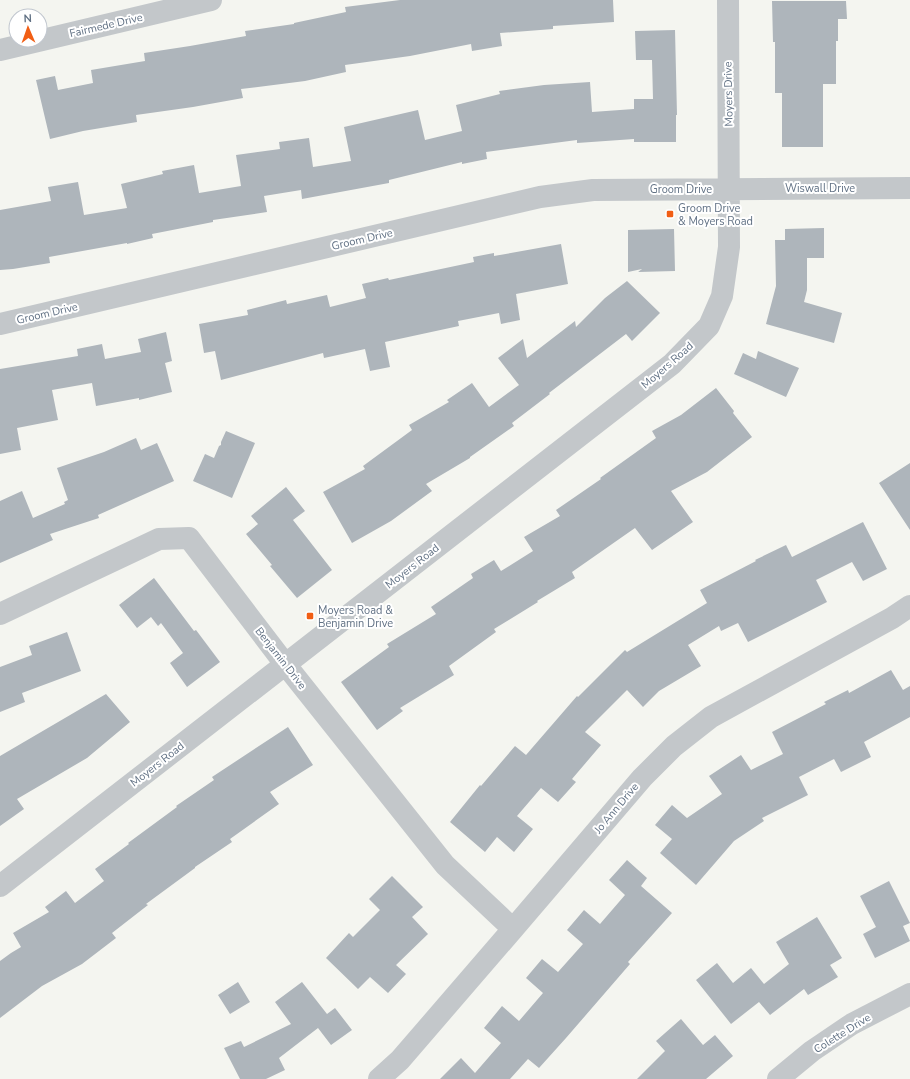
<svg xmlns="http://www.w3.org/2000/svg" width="910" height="1079" viewBox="0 0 910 1079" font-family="'Nunito Sans',sans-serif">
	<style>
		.building { fill: #aeb5bb }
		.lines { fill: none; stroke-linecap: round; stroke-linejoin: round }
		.minor { stroke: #c3c7ca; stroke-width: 22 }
		.poi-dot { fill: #f15e14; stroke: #fff; stroke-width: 1.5 }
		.labels { text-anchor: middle; stroke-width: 4; stroke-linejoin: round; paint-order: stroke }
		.street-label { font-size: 11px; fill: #617184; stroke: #fff }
		.poi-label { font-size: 11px; fill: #617184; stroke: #fff; text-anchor: start }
	</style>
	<rect width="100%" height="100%" fill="#f4f5f0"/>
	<path class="building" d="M400 0H613L614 22 553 26V29L500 33 502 46 472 51 471 44 410 56 345 65 346 72 305 81 241 89 243 98 193 107 136 115 137 122 83 131 50 139 36 80 55 76 58 90 93 83 91 70 145 61 144 53 190 46 246 36 245 31 294 24V23L346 12 345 7Z
		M772 1H846L847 19H838V41H836V84H823V147H782V93H775V42H773Z
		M675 30 677 115H676V142H634V139L577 143V140L486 152 487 159 462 164V162L389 180V183L302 199 301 190 264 196 267 212 213 220V222L152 234 153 238 127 244V243L49 257 50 263 13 269 0 270V210L51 201 48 187 78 182 84 215 127 208 121 184 163 174 162 171 194 165 199 193 241 186 236 155 280 149 279 142 309 138 313 167 351 161 344 127 418 110 425 140 462 131 456 105 500 94 499 91 544 85 590 82 592 112 634 109V99H653L652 60H636L635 31Z
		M824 228V258H807V290L804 302 842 313 834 343 766 324 776 286 775 240H785V229Z
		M674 229 675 271 638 272 642 269 628 272V230Z
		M561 244 568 284 516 294 520 320 501 324 499 313 458 321 459 326 385 342 390 367 370 371 365 349 324 358 323 353 221 380 215 351 204 353 199 324 248 315 247 310 286 300 287 304 327 295 330 307 366 298 362 284 388 278 389 280 474 262 473 257 494 253V256Z
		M627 281 660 313 632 341 626 334 549 393 550 394 512 423 514 426 470 457V458L426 484 432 491 391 521 352 543 323 492 365 469 363 466 412 430 409 425 449 402 447 400 472 383 489 407 519 385 498 358 523 339 527 358 575 321 576 327 605 298Z
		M166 332 172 361 165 363 172 392 139 400V398L96 406 92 383 52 390 58 420 17 428 21 450 0 454V369L78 356 77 349 102 344 105 359 141 352 138 339Z
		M758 351 799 368 786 397 734 374 743 353 756 359Z
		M716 388 734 411 733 413 752 437 707 472 671 491 693 522 652 550 635 528 572 572 575 578 537 601 538 602 494 629 496 632 449 666 454 675 400 708 403 711 377 730 341 682 389 647 387 644 436 614 431 607 473 578 471 574 494 560 501 571 533 551 524 537 560 516 556 510 601 479 600 478 656 438 652 431 681 415Z
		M226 431 255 443 232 498 193 481 205 454 214 458 219 446 221 445V442Z
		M136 438 141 450 157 443 174 481 98 515 99 518 50 534 53 540 0 563V501L22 491 33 518 65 504 64 502 68 500 57 468 104 452Z
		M910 463V530L879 483Z
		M286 487 305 511 293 520 332 570 297 598 270 566 272 565 246 534 258 524 251 516Z
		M863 522 887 569 863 581 852 562 816 580 827 602 748 642 738 623 721 631 719 626 688 645 701 666 659 691 643 707 627 690 585 732 601 745 572 779 576 782 558 802 541 788 517 816 533 829 514 852 497 837 485 852 450 822 480 785 481 786 515 746 526 755 577 696 578 697 625 650 627 652 707 603 700 590 756 561 755 560 786 545 792 557Z
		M154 578 194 631 196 630 220 662 187 687 170 663 183 653 161 623 158 626 151 617 137 628 119 605Z
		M67 632 81 671 22 693 25 702 0 712V667L32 655 29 646Z
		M891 670 903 690 910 686V717L864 742 871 757 841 772 834 759 799 777 808 795 762 818 764 821 734 841 696 885 660 853 672 839 655 825 672 805 687 818 722 794 709 776 741 755 751 770 783 754 772 732 826 704 824 702 848 690 849 693Z
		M106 694 130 722 87 758 17 799 24 809 0 826V756Z
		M288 727 313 765 270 792 279 804 230 839 232 842 195 867V868L146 904 148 905 112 933 116 938 82 964 42 986 0 1018V961L11 953 21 947 13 933 49 912 45 907 66 891 75 903 104 881 95 869 129 844 128 843 177 807 176 806 214 780 212 777Z
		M627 860 647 878 641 886 672 913 628 962 630 964 566 1038 539 1068 528 1059 510 1079H440L461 1058 475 1073 501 1043 484 1028 502 1006 519 1021 543 993 526 978 542 959 558 972 583 944 567 930 584 910 600 924 625 895 609 880Z
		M392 876 423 907 412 917 428 934 396 965 406 974 388 993 370 977 358 989 326 958 349 933 353 937 380 910 369 899Z
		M889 881 910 923 903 926 910 941 875 958 863 934 876 927 860 896Z
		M817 917 842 958 830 965 838 977 808 995 804 989 770 1015 759 1002 731 1024 696 980 717 963 733 983 751 968 764 984 789 964 776 942Z
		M238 982 250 1002 230 1014 218 995Z
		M302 982 327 1014 335 1008 352 1030 331 1045 318 1028 279 1058 285 1070 266 1079H240L224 1048 241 1041 244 1047 291 1024 275 1002Z
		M681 1019 703 1045 715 1035 733 1056 706 1079H637L665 1051 656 1041Z"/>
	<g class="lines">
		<path class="minor" d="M0 50 211 0
			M0 324 540 197 593 190 910 188
			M0 614 159 539 189 538 285 664 445 865 513 929
			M0 886 672 364 709 326 722 296 729 247 728 0
			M379 1079 400 1060 513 929 642 778 674 746 711 717 892 618 910 606
			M778 1079 812 1051 852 1024 910 994"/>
	</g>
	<g class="poi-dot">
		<rect x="666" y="210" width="8" height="8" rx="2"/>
		<rect x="306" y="612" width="8" height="8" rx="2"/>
	</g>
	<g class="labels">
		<g class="street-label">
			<text transform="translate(106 25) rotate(-13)" y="4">Fairmede Drive</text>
			<text transform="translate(728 94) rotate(-91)" y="4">Moyers Drive</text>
			<text x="820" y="192">Wiswall Drive</text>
			<text x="681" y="193">Groom Drive</text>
			<text transform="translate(362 239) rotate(-13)" y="4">Groom Drive</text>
			<text transform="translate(47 313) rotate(-13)" y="4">Groom Drive</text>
			<text transform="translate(667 365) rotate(-41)" y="4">Moyers Road</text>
			<text transform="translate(412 566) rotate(-38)" y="4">Moyers Road</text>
			<text transform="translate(281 658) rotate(52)" y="4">Benjamin Drive</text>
			<text transform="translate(157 764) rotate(-38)" y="4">Moyers Road</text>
			<text transform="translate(616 808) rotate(-50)" y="4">Jo Ann Drive</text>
			<text transform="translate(842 1033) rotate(-32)" y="4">Colette Drive</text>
		</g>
		<g class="poi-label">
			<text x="678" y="212">Groom Drive<tspan x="678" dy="13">&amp; Moyers Road</tspan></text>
			<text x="318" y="614">Moyers Road &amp;<tspan x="318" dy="13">Benjamin Drive</tspan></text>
		</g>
	</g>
	<g transform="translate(28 28) rotate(358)"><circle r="19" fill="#ffffff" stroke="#c0c6ce"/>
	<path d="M0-3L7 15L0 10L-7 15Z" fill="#f15e14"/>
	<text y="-6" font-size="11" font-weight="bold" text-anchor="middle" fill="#617184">N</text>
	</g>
</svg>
